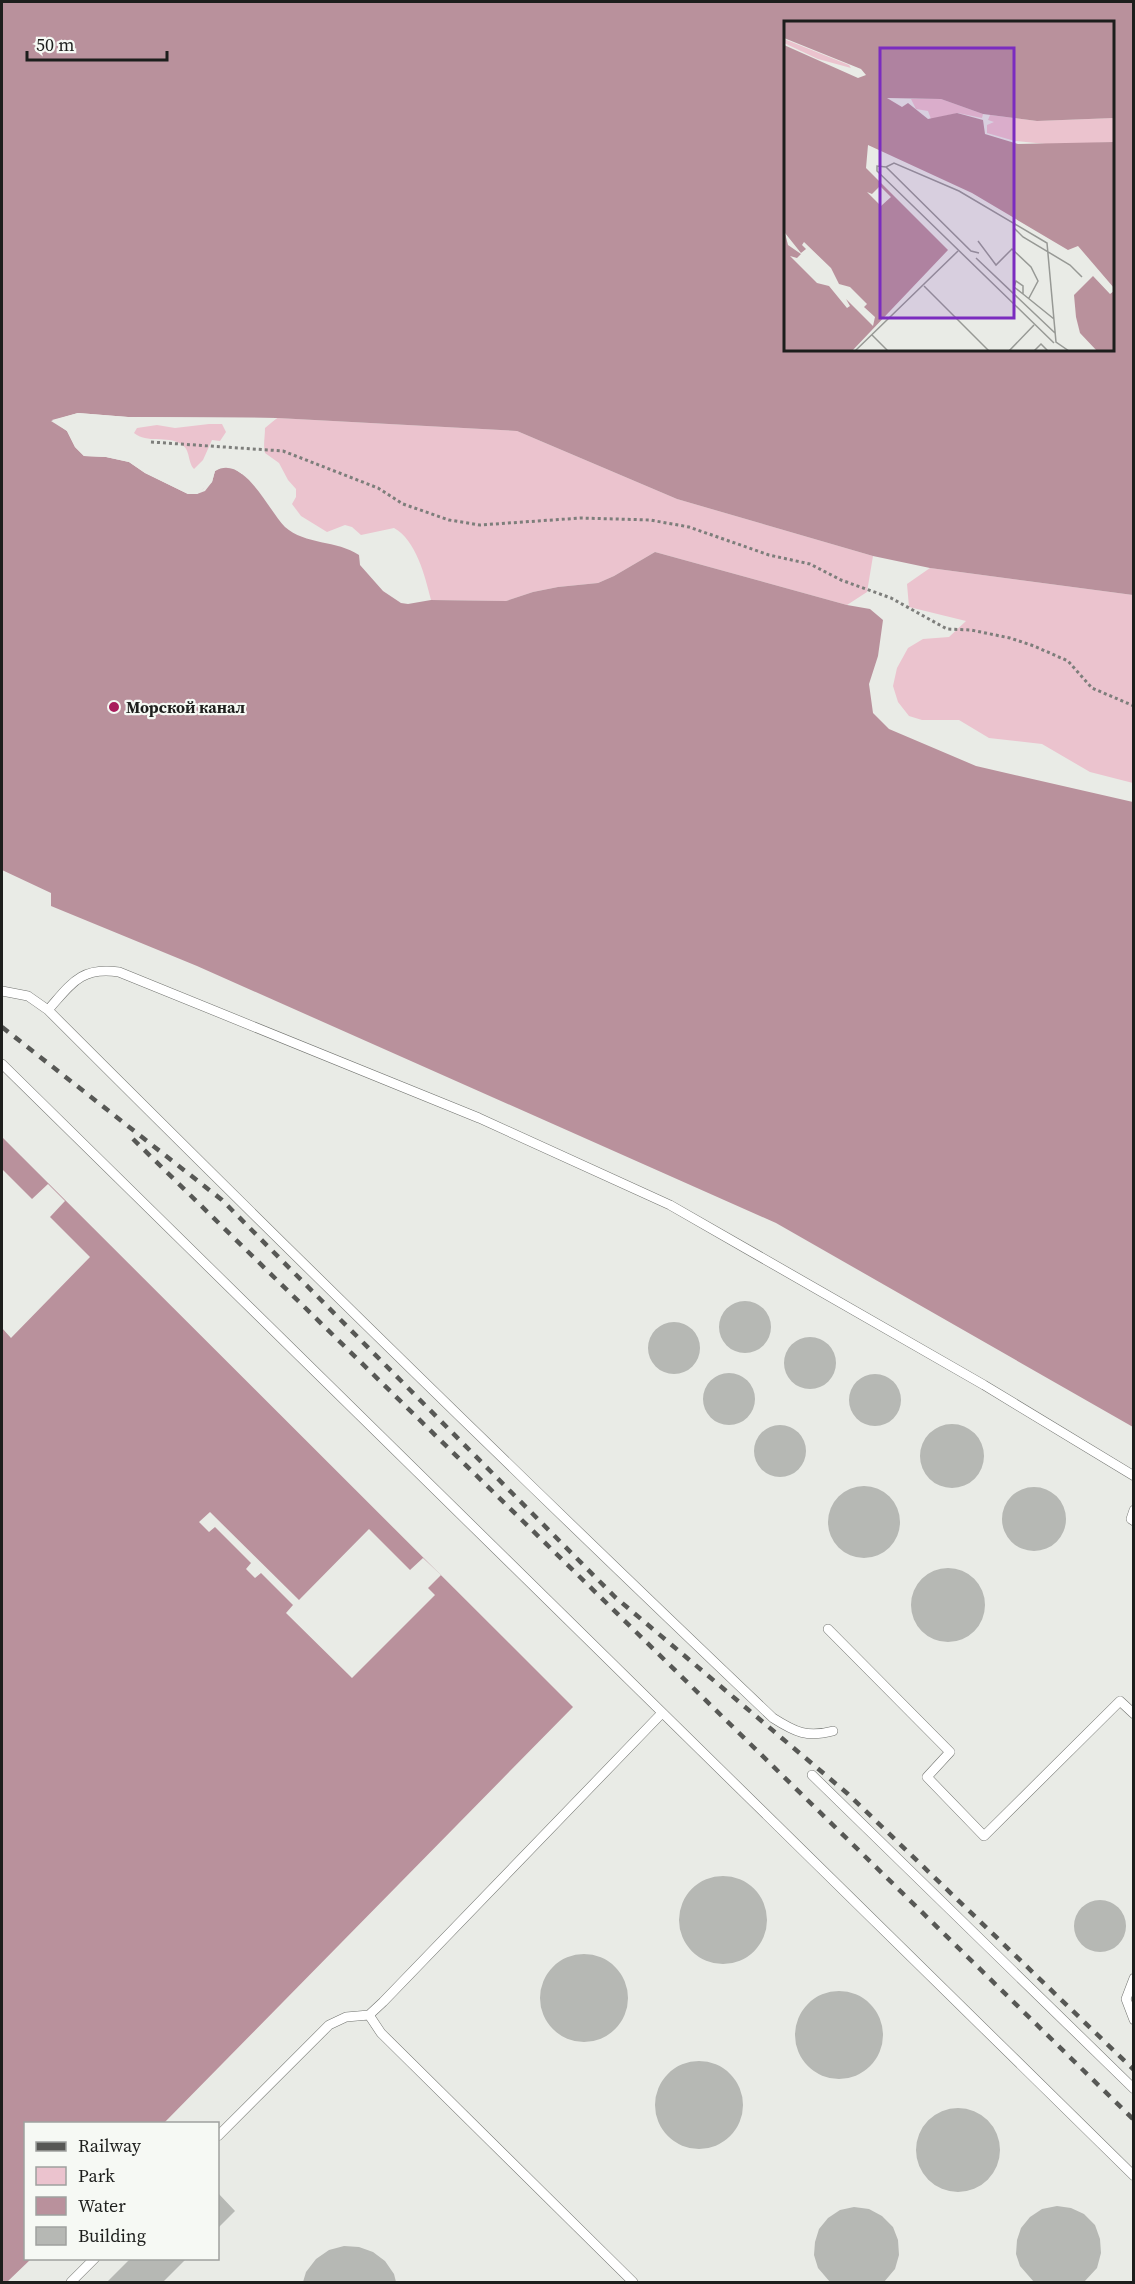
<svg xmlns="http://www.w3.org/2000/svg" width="1135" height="2284" viewBox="0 0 1135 2284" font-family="'Source Serif 4',serif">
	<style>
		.green { fill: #ebc3ce }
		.water { fill: #b9919c; fill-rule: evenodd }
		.pier { fill: #e9ebe6 }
		.building { fill: #b6b8b4 }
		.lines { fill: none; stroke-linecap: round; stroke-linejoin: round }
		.lane-casing { stroke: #71736f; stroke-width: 10 }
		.path { stroke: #7d7e7b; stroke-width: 3; stroke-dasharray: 3 3; stroke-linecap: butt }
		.lane { stroke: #fff; stroke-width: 9 }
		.rail { stroke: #575855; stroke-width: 4.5; stroke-dasharray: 8 8; stroke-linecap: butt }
		.poi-dot { fill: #a91c5c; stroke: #f6f9f4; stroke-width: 2 }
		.labels { text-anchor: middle; stroke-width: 4.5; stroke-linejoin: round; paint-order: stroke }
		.poi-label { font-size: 16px; font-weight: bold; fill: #1d1e1c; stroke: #f6f9f4; text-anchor: start }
		.inset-road { fill: none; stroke: #979995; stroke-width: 1.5 }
		.view { fill: #7b2cbf; fill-opacity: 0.15; stroke: #7b2cbf; stroke-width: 3 }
		.inset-edge { fill: none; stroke: #1d1e1c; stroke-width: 3 }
	</style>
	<rect width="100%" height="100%" fill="#e9ebe6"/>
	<path class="green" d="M277 418 517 431 677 499 873 556 867 592 847 605 655 552 614 576 598 583 558 587 533 592 506 601 431 600C425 576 416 540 394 528L361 535 352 527 345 525 327 532 301 516 292 504 296 497V489L288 480 279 463 265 453C263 445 265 437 265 428Z
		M209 424H222L226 432 220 441 212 440 203 460 194 469C187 461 191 450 181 444 167 435 147 444 134 433L137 428 157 425 175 428Z
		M930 568 1133 595V783L1090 772 1042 744 989 738 959 720H922L909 716 898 702 893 686 897 668 908 648 923 639 949 637 966 621 909 607 907 584Z"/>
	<path class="water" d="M2 2H1133V595L930 568 873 556 677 499 517 431 277 418 128 417 78 413 52 420 67 431 75 447 84 456 106 457 129 462 145 473 188 494H197L212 482 215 471C244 454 268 510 285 527 305 545 337 540 359 555L360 565 383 591 401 603 408 604 431 600 506 601 533 592 558 587 598 583 614 576 655 552 847 605 870 609 883 620 878 656 869 684 873 713 889 729 976 766 1133 802V1427L776 1223 197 966 51 906V893L2 870ZM786 22H1112V350H786Z
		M2 1137 573 1707 164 2123 26 2124V2258L31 2259 7 2282H2Z"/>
	<path class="pier" d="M78 413 128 417 277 418 273 421 128 420 78 416 58 422 69 429 77 445 86 453 107 454 130 460 146 470 189 491H196L203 489 209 480 212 470 221 464H233L242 470V474L232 467H222L215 471 212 482 205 491 197 494H188L145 473 129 462 106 457 84 456 75 447 67 431 51 421Z
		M2 1169 32 1199 48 1184 65 1201 50 1217 90 1257 11 1338 2 1328Z
		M210 1512 299 1600 369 1529 410 1570 423 1558 441 1575 428 1588 435 1595 352 1678 286 1613 293 1605 261 1573 255 1578 246 1569 251 1563 215 1527 209 1532 199 1522Z"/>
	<path class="building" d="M719 1327a26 26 0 1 1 52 0a26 26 0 1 1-52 0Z
		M648 1348a26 26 0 1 1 52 0a26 26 0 1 1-52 0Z
		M784 1363a26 26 0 1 1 52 0a26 26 0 1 1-52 0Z
		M703 1399a26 26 0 1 1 52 0a26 26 0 1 1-52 0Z
		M849 1400a26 26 0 1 1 52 0a26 26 0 1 1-52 0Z
		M920 1456a32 32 0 1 1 64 0a32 32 0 1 1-64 0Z
		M754 1451a26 26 0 1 1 52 0a26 26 0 1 1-52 0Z
		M828 1522a36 36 0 1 1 72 0a36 36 0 1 1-72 0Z
		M1002 1519a32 32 0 1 1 64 0a32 32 0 1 1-64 0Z
		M911 1605a37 37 0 1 1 74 0a37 37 0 1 1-74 0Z
		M679 1920a44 44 0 1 1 88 0a44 44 0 1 1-88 0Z
		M1074 1926a26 26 0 1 1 52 0a26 26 0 1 1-52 0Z
		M540 1998a44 44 0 1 1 88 0a44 44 0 1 1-88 0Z
		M795 2035a44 44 0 1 1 88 0a44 44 0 1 1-88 0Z
		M655 2105a44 44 0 1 1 88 0a44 44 0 1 1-88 0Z
		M916 2150a42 42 0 1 1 84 0a42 42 0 1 1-84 0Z
		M218 2193 235 2211 218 2228Z
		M1057 2206 1071 2208 1084 2214 1095 2225 1100 2239 1101 2253 1097 2268 1084 2282H1034L1020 2266 1016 2254 1017 2240 1021 2228 1030 2217 1042 2209Z
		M854 2207 869 2209 882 2216 893 2227 898 2240 899 2255 895 2269 884 2282H830L818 2268 814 2255 815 2242 819 2229 828 2218 840 2210Z
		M344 2246 359 2247 373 2252 385 2261 394 2274 396 2282H303L306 2272 316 2259 329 2250Z
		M131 2258H187L163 2282H107Z"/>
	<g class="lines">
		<g class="lane-casing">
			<path id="lane" d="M2 991 28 996 48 1010C287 1249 528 1485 773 1718 795 1732 807 1738 833 1731
				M48 1010C71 984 81 966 119 972L479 1118 670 1205 984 1385 1134 1476
				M2 1064 1134 2176
				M1134 1510 1131 1519 1134 1521
				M828 1629 950 1752 927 1777 984 1836 1120 1701 1134 1714
				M812 1775 1134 2089
				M1134 1978 1126 1999 1134 2020
				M369 2015 381 2033 633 2282
				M218 2136 329 2025 346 2017 369 2015 383 2002 662 1713
				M71 2282 95 2258"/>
		</g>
		<path class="path" d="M151 442 283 451 378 488 403 504 449 520 480 525 581 518 650 520 689 527 769 555 810 564 841 580 891 598 947 629 971 630 1010 638 1034 646 1068 661 1092 688 1134 706"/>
		<use href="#lane" class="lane"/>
		<path class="rail" d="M2 1027 222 1200 615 1597 848 1794 1134 2070
			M133 1139 1134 2120"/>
	</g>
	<circle class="poi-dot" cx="114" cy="707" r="6"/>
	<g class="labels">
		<g class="poi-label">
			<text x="126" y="713">Морской канал</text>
		</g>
	</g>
	<g transform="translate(784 21)">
		<rect width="330" height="330" fill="#e9ebe6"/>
		<path d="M0 18 65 44 67 47 34 38 0 22ZM127 78H157L199 93 198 97 174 92 147 98 144 90 132 88ZM206 94 253 100 330 97V121L272 124 231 120 203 112V104L210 101 204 99Z" fill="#ebc3ce"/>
		<path d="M0 0H330V97L253 100 199 93 157 78 103 77 118 86 124 82 144 98 173 92 199 99 201 113 234 123 330 121V267L294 225 284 229 188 172 84 124 82 147 164 229 68 330H0V24L74 57 82 54 77 48 0 17ZM309 255 326 273 330 270 329 330H313L296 312 292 296 290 274Z" fill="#b9919c"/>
		<path d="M96 165 107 176 97 185 83 171 88 173ZM1 212 17 232 22 228 18 224 20 221 47 247 55 263 66 266 83 283 80 286 91 296 89 305 62 278 66 285 63 287 45 265 33 262 6 235 13 237 17 233 4 224Z" fill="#e9ebe6"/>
		<path class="inset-road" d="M102 146 110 142 175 170 263 222 272 321 285 330M231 202 230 207 239 216 286 244 298 256M194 220 212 244 228 228 247 246 254 260 245 277M195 232 187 230 102 146 93 145V150L270 322M192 237 271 312M140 265 205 330M239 273 230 266 232 260 239 265V273L270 298M88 314 104 330M71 330 174 230M225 330 250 304M250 330 257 323 264 330"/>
		<path class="view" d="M96 27H230V297H96Z"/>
		<rect width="330" height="330" class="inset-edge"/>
	</g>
	<rect width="1135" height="2284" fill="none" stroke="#1d1e1c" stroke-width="6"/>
	<rect x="24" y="2122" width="195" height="138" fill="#f6f9f4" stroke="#9fa19e" stroke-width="1.5"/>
	<rect x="36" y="2142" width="30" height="9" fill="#575855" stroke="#9fa19e" stroke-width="1.5"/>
	<text x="78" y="2152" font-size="18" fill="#1d1e1c">Railway</text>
	<rect x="36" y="2167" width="30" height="18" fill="#ebc3ce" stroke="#9fa19e" stroke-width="1.5"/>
	<text x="78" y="2182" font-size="18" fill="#1d1e1c">Park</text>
	<rect x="36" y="2197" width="30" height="18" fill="#b9919c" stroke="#9fa19e" stroke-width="1.5"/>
	<text x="78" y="2212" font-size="18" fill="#1d1e1c">Water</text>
	<rect x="36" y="2227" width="30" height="18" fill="#b6b8b4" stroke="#9fa19e" stroke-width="1.5"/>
	<text x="78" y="2242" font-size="18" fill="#1d1e1c">Building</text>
	<path d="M27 51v9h140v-9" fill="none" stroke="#1d1e1c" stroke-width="3"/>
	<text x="36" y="51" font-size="18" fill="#1d1e1c" stroke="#f6f9f4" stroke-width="4.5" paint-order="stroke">50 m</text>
</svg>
